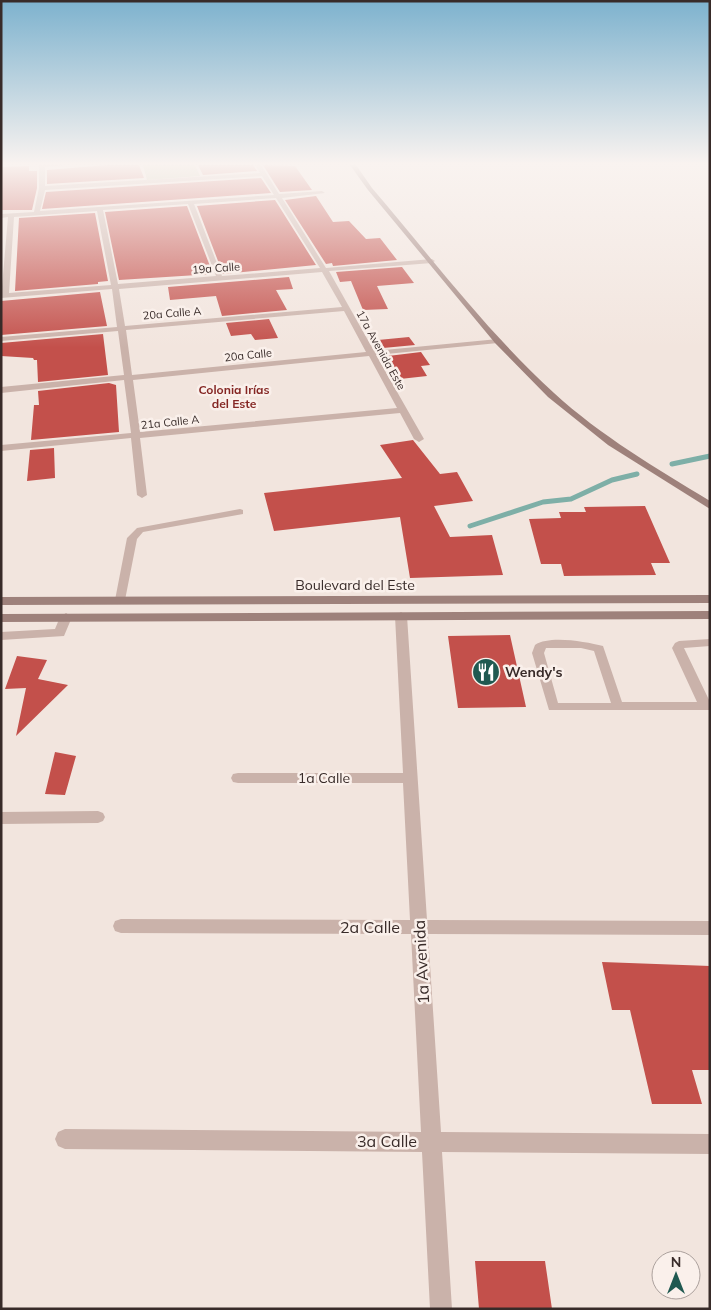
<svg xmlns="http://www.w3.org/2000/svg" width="711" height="1310" viewBox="0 0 711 1310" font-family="Mulish,sans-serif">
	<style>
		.green { fill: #bdc19e }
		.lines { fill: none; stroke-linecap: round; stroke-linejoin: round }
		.stream { stroke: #7eafa7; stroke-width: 5 }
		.building { fill: #c3504b }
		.service { fill: #cab2aa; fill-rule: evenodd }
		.minor { fill: #cab2aa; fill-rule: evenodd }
		.secondary { fill: #9e817b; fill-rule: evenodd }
		.labels { text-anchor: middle; stroke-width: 5; stroke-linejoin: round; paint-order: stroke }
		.far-street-label { font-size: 11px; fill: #382b29; stroke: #faf0eb }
		.far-neighbourhood-label { font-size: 12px; font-weight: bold; fill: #852724; stroke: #faf0eb }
		.street-label { font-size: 14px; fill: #382b29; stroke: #faf0eb }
		.poi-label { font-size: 14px; font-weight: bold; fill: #382b29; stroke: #faf0eb; text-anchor: start }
		.near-street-label { font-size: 16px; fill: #382b29; stroke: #faf0eb }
	</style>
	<rect width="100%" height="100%" fill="#f2e5de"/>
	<path class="green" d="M143 165H195L200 176 147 180Z"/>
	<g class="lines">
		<path class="stream" d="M672 464 710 456
			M470 526 543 502 571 499 612 480 637 474"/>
	</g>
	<path class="building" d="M108 165H139L144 178 47 184V170Z
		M198 165H253L257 171 203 175Z
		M263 165 295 166 312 190 280 192Z
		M29 166V171H37V188L32 210H1V167Z
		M261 178 271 193 42 209 46 192Z
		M316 196 333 222 349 221 366 239 380 238 397 260 333 266 332 263 326 264 285 200Z
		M275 200 316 265 223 274 197 206Z
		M187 206 213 274 119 280 105 212Z
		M95 213 108 281 98 282V284L15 291 19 218Z
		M402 267 414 283 377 286 388 309 363 310 351 281 340 282 336 272Z
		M289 277 293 289 276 290 287 310 222 316 216 296 170 300 168 287Z
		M100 292 107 326 1 335V301Z
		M269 319 278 338 255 340 251 334 231 336 226 323Z
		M103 334 108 375 38 382 37 360H34L33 358 1 356V343Z
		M409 337 415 345 383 348 378 340Z
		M421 352 430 365 421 366 427 376 400 379 388 356Z
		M109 383 116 385 119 432 31 440 34 405H39L38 391Z
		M413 440 440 474 457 472 473 501 434 506 450 537 492 535 503 575 410 578 400 517 274 531 264 493 402 478 380 445Z
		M54 448 55 478 27 481 30 450Z
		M645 506 670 563H651L656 575 564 576 561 564H541L529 519 561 518 559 512H586L584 507Z
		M510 635 526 707 458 708 448 636Z
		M17 656 47 660 38 679 68 685 16 736 26 688 5 689Z
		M55 752 76 756 65 795 45 794Z
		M602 962 710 966V1070H692L702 1104H652L630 1010H612Z
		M475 1261H545L552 1309H479Z"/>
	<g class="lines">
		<path class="service" d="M240 509 243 510V514L143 532 137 539 125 600 120 603 116 602 115 600 127 538 137 528Z
			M710 639V646L684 648 710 702V710H549L532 653 535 645C550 635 586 642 603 646L622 702H697L672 648 675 643 679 641ZM546 648H581L594 651 611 703H558L544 653Z"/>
		<path class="minor" d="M39 165H67L45 167V186L260 173 255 165H261L279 194 322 191 325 193 282 198 326 268 432 259 435 261 432 263 329 271 374 351 498 339 502 341 498 343 376 355 424 439 419 442 414 439 400 413 140 438 147 495 142 498 137 495 131 438 1 451V445L131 433 124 380 1 393V387L124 375 118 331 1 341V337L117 327 112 289 1 298 8 217 1 218V214L34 212 39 188ZM262 176 274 195 40 211 45 190ZM276 198 320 268 222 276 194 204ZM188 204 216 276 118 284 103 210ZM97 211 111 285 9 293 14 217ZM322 272 342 307 125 326 119 289ZM344 311 366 352 132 375 126 330ZM369 356 397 408 140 432 133 380Z
			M401 612 407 616 427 920 710 921V935L428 934 441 1132 710 1134V1154L442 1152 452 1309H430L422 1152 65 1149 58 1146 55 1139 58 1132 65 1129 421 1132 411 934 121 933 115 931 113 926 115 921 121 919 410 920 403 783H238L233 782 231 778 233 774 238 773H403L395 616Z
			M66 613 72 617 64 636 1 640V632L55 629 60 617Z
			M98 811 103 813 105 817 103 821 98 823 1 824V812Z"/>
		<path class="secondary" d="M350 165H356L372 188C431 257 487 332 554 393 601 436 656 468 710 501V509L608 445 548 397 495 343 368 190Z
			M710 595V603L1 605V597Z
			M710 611V619L1 622V614Z"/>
	</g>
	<linearGradient id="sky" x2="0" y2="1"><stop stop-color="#7db2ce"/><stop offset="0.47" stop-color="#f9f3f0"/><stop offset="1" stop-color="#f9f3f0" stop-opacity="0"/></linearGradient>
	<rect width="711" height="348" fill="url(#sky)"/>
	<defs>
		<g id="restaurant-disc" transform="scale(1.4375)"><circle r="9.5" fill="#205951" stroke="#faf0eb"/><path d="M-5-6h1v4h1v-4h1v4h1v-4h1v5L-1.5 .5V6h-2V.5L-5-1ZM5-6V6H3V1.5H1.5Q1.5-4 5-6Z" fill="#fff"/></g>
	</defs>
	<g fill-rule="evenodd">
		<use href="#restaurant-disc" x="486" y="672"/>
	</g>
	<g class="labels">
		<g class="far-street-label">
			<text transform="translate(216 268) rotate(-4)" y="4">19a Calle</text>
			<text transform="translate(172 313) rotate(-5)" y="4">20a Calle A</text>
			<text transform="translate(381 350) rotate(61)" y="4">17a Avenida Este</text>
			<text transform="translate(248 355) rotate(-6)" y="4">20a Calle</text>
			<text transform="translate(170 422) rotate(-6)" y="4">21a Calle A</text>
		</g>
		<g class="far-neighbourhood-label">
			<text x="234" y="394">Colonia Irías<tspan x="234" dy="14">del Este</tspan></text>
		</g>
		<g class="street-label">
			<text x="355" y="590">Boulevard del Este</text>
			<text x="324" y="783">1a Calle</text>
		</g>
		<g class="poi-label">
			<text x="505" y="677">Wendy's</text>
		</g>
		<g class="near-street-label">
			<text x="370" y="933">2a Calle</text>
			<text transform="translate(421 962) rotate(-93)" y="6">1a Avenida</text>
			<text x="387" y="1147">3a Calle</text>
		</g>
	</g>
	<rect width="711" height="1310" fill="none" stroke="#382b29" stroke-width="5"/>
	<g transform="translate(676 1275)"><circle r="24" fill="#faf0eb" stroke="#aca19d"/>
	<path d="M0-4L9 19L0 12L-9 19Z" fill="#205951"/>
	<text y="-8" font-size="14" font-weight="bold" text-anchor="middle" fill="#382b29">N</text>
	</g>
</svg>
